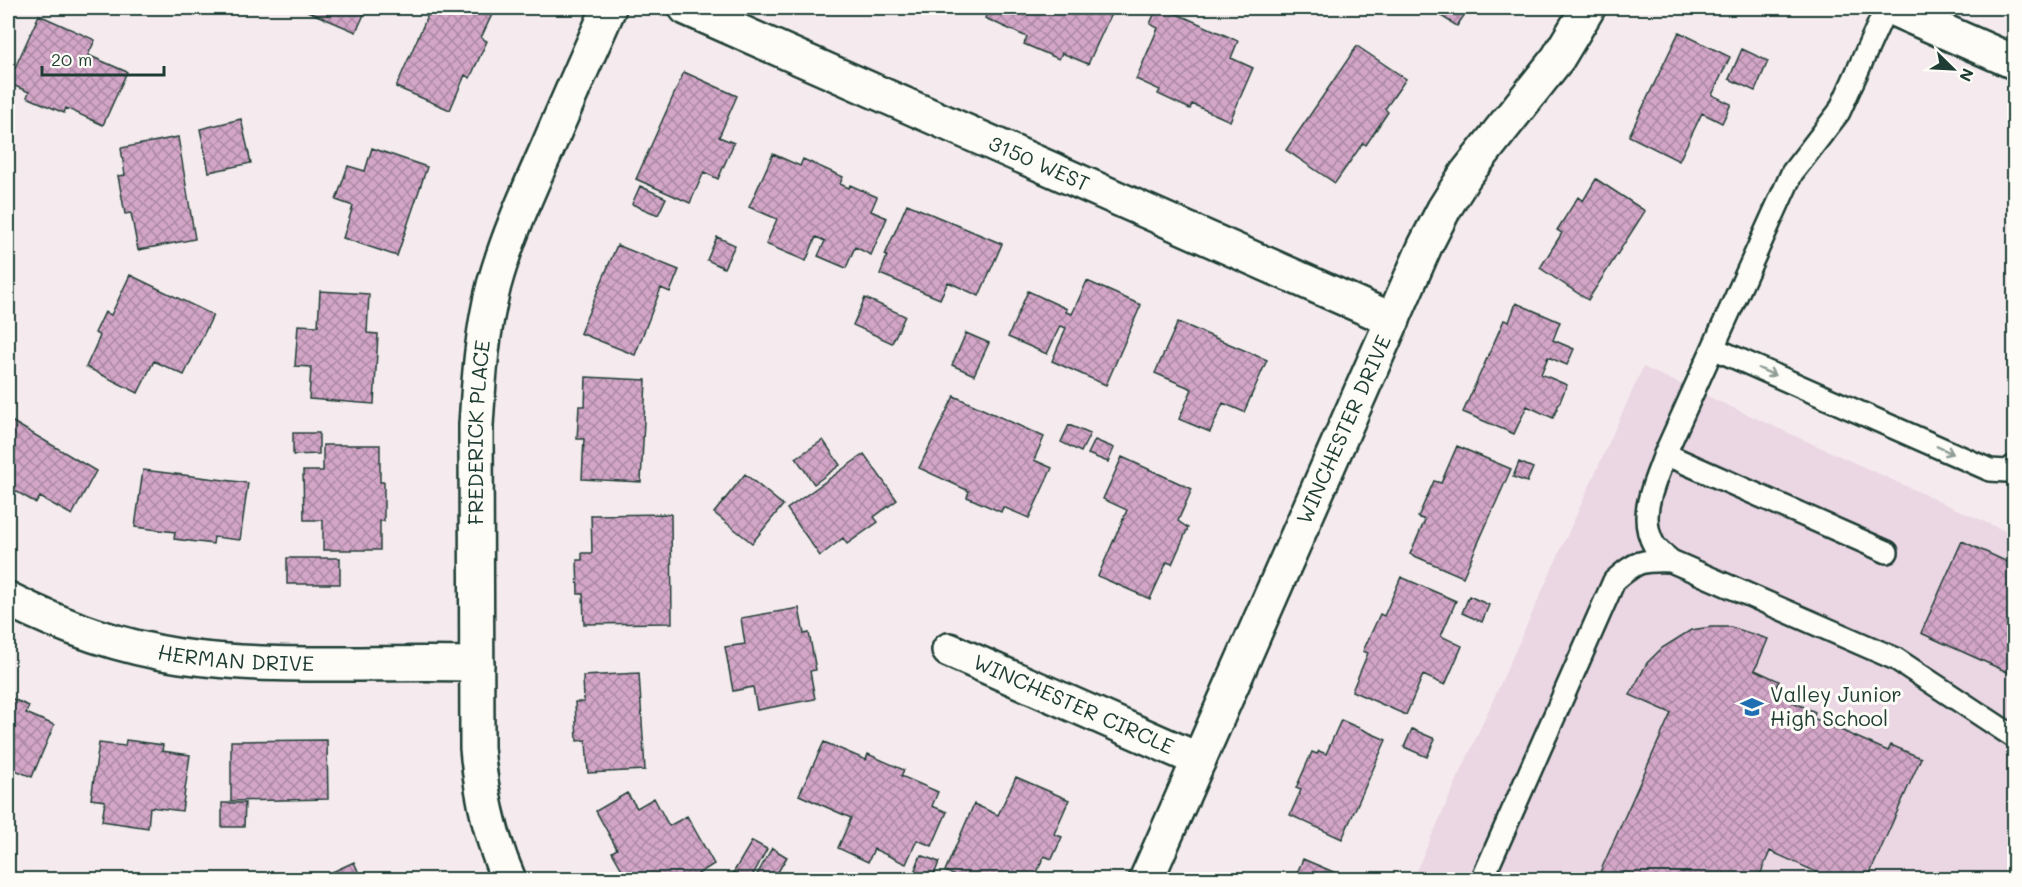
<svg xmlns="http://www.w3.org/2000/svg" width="2022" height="887" viewBox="0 0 2022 887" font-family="Mali,sans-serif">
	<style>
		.built { fill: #ebd6e3 }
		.building { fill: url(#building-cross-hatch); stroke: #1f3d34; stroke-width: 1.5 }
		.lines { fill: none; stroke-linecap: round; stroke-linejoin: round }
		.lane-casing { stroke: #1f3d34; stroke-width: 26 }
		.street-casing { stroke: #1f3d34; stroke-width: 38 }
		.secondary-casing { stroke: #1f3d34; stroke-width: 38 }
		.lane { stroke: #fdfcf7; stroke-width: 21 }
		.street { stroke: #fdfcf7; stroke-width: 33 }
		.secondary { stroke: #fdfcf7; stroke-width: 33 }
		.oneway { stroke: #8e9c96 }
		.labels { text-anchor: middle; stroke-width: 6; stroke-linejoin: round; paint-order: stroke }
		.street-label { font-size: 21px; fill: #1f3d34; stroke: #fdfcf7 }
		.poi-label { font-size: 21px; fill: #1f3d34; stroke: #fdfcf7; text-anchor: start }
	</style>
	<defs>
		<pattern id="building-cross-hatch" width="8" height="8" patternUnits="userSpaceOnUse" patternTransform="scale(1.5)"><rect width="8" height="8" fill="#d3a6c8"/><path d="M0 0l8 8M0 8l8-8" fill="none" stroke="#ab88a3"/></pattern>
	</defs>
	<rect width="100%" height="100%" fill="#f5ebee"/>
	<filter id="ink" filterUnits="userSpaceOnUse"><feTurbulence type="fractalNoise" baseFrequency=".0167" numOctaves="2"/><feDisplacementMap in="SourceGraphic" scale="12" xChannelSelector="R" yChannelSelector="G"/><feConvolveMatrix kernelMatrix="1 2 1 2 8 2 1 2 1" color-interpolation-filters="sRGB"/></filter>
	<g filter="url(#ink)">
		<path class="built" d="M1643 367 2014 535V879L1412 880Z"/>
		<path class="building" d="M300 8H367L356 32Z
			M431 8H495L481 38 487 41 470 78 465 75 450 110 396 87Z
			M989 8H1097L1111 14 1088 64 1062 53 1059 59 1024 44 1027 37 985 18Z
			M1157 8H1164L1238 41 1231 58 1253 68 1230 121 1192 104 1190 109 1158 94 1160 90 1136 79 1158 28 1150 24Z
			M1428 8H1469L1457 26Z
			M39 15 95 40 88 55 127 72 103 125 66 108 64 113 27 97 29 92 8 83Z
			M1679 32 1730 57 1712 95 1731 104 1722 123 1702 113 1679 161 1629 136Z
			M1357 46 1406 79 1385 109 1388 112 1366 145 1363 143 1335 183 1286 150Z
			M1742 49 1768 61 1755 91 1729 79Z
			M684 72 737 96 719 137 734 143 718 179 704 172 690 203 636 179Z
			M241 119 251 163 209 172 200 129Z
			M178 137 195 239 138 250 131 213 125 214 118 176 125 175 121 148Z
			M372 148 427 167 397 256 343 238 353 206 336 200 348 166 365 171Z
			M773 154 800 166 803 159 843 177 840 184 849 188 850 185 877 197 871 211 887 218 871 255 855 247 846 268 818 256 825 241 816 237 806 261 766 244 777 219 749 207Z
			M1596 179 1645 211 1588 300 1540 268 1562 233 1557 230 1578 197 1583 201Z
			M640 186 666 198 658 215 632 204Z
			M907 204 1002 244 979 296 948 282 940 299 880 274 887 256 885 255Z
			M717 237 735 245 724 268 707 260Z
			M617 245 679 270 670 292 661 288 635 355 580 333Z
			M130 275 213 315 184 375 154 361 138 393 86 367 100 336 95 333 105 312 111 315Z
			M1087 281 1141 305 1106 385 1052 361 1066 328 1060 326 1047 354 1008 337 1028 291 1067 309 1066 312 1072 314Z
			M320 291 369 294 367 333 378 334 374 404 309 399 311 367 295 366 298 325 318 326Z
			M865 298 905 316 892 343 853 325Z
			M1516 303 1560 322 1553 340 1574 349 1567 365 1548 357 1541 374 1567 385 1553 418 1527 406 1514 434 1463 412 1504 320 1509 322Z
			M1178 322 1267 360 1244 412 1223 403 1210 432 1179 419 1192 389 1155 373Z
			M966 333 989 343 974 375 952 365Z
			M586 377 646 380 641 482 582 479 584 439H577L579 406H585Z
			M954 396 1044 437 1034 460 1052 468 1029 518 1003 507 1001 512 967 497 969 491 919 468Z
			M8 419 96 471 72 515 40 497 36 503 14 490 12 495 8 492Z
			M1069 425 1090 434 1081 452 1061 442Z
			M293 433H319V454L293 455Z
			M823 440 840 465 814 484 796 458Z
			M1095 440 1114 448 1108 462 1088 454Z
			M323 445H380V482H384V521H380V550H323V520H304L303 471H323Z
			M1457 446 1511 469 1463 577 1410 554 1425 520 1418 517 1434 481 1441 483Z
			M864 454 897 500 874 517 878 522 847 544 843 538 820 556 787 509Z
			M1122 457 1192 489 1178 521 1188 528 1172 564 1167 562 1150 599 1098 576 1127 510 1103 499Z
			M1519 462 1533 468 1527 482 1513 477Z
			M143 470 248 483 240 540 214 537 213 544 174 539 175 532 135 527Z
			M745 474 783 505 752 543 714 513Z
			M671 514 672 623 584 624 583 594H578L577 560H582V553H592L591 515Z
			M1962 541 2014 565V675L1921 633Z
			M287 558H340V584H287Z
			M1401 577 1456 601 1441 636 1462 646 1445 685 1423 675 1406 715 1352 691 1368 653 1363 651 1380 614 1384 616Z
			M1469 596 1489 605 1482 622 1462 613Z
			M799 608 804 634 809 633 816 670 810 671 815 699 757 710 753 687 733 691 725 647 745 644 741 618Z
			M1711 627H1731L1768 639 1755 670 1779 681 1773 693 1815 712 1813 718 1888 751 1891 745 1921 758 1867 880H1834L1770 851 1758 880H1605L1607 875 1600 872 1671 713 1630 695 1647 663 1662 648 1691 630Z
			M639 673 645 770 588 773 586 740 577 741 575 702H584L583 676Z
			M8 697 29 706 26 713 54 725 32 777 8 767Z
			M1341 720 1386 740 1342 839 1290 815 1301 790 1296 788 1312 752 1317 754 1319 751 1326 754Z
			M1412 729 1435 739 1427 757 1404 747Z
			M126 740 163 745 162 751 190 755 182 811 150 807 148 828 102 821 105 801 91 799 99 743 125 746Z
			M327 740 328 799 231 801V741Z
			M824 742 866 760 868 754 904 770 901 776 938 792 932 806 947 812 932 846 917 840 906 864 874 849 868 862 838 848 851 818 799 795Z
			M1016 777 1069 800 1054 834 1062 837 1052 859 1044 856 1034 880H963L945 871 974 804 998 815Z
			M627 793 637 808 654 798 669 826 687 816 714 864 698 874 701 880H628L612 852 617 849 596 811Z
			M222 803H245L244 827H222Z
			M752 841 767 849 750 880H744L733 873Z
			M772 848 787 857 773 880H754Z
			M921 855 939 862 932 880H911Z
			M1303 859 1350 879 1294 880Z
			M354 862 362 880H315Z"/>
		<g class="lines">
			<g class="lane-casing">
				<path id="lane" d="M1886 8 1839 112 1792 173 1665 454 1887 552
					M1713 348 1990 470 2007 471 2014 466
					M1665 454C1655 483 1637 515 1654 545 1658 551 1666 556 1671 561L1896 659 2014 737
					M1482 880 1614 581C1637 561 1640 560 1671 561"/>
			</g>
			<g class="street-casing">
				<g id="street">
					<path id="s1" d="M686 8 1393 320"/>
					<path id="s2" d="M8 599C61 626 120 647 180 656 278 670 378 661 477 664"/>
					<path id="s3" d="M949 650 1199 760"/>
					<path id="s4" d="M509 880C490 837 481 794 477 748L476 425C479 378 482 331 494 285 507 238 527 194 547 149 567 102 588 55 609 8"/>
					<path id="s5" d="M1146 880 1425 246 1444 209 1466 174 1558 58 1588 8"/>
				</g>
			</g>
			<g class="secondary-casing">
				<path id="secondary" d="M1891 8 2014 62"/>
			</g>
			<use href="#lane" class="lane"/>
			<use href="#street" class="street"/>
			<use href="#secondary" class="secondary"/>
		</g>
		<defs><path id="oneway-shaft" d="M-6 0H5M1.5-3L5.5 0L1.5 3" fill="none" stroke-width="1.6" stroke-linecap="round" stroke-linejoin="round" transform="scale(1.5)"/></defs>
		<g class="oneway">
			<use href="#oneway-shaft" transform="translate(1767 372) rotate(24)"/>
			<use href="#oneway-shaft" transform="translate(1945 450) rotate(24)"/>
		</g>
	</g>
	<defs>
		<g id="school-bare" transform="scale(1.8)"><path d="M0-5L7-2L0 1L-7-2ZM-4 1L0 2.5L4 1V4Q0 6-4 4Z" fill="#1f6fb2" stroke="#fdfcf7" stroke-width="2.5" paint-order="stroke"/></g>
	</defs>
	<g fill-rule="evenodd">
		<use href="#school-bare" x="1752" y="707"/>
	</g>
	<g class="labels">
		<g class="street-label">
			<text dy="7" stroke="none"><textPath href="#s1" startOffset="386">3150 WEST</textPath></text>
			<text dy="7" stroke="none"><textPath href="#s5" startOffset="492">WINCHESTER DRIVE</textPath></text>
			<text dy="7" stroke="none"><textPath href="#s4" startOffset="452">FREDERICK PLACE</textPath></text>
			<text dy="7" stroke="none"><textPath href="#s2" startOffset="238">HERMAN DRIVE</textPath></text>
			<text dy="7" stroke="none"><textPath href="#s3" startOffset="136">WINCHESTER CIRCLE</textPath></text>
		</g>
		<g class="poi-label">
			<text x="1770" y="702">Valley Junior<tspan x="1770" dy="24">High School</tspan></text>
		</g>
	</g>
	<rect width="2022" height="887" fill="none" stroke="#fdfcf7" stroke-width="30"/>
	<rect x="15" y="15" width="1992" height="857" fill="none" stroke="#1f3d34" stroke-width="2" filter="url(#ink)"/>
	<g transform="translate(1953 69) rotate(114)" stroke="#fdfcf7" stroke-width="4.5" paint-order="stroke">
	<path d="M0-4.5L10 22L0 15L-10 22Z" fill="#1f3d34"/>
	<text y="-9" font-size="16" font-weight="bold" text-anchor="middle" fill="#1f3d34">N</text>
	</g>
	<path d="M42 66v9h122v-9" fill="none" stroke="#1f3d34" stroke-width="3"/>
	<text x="51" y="66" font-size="18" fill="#1f3d34" stroke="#fdfcf7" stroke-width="4.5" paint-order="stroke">20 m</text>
</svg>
